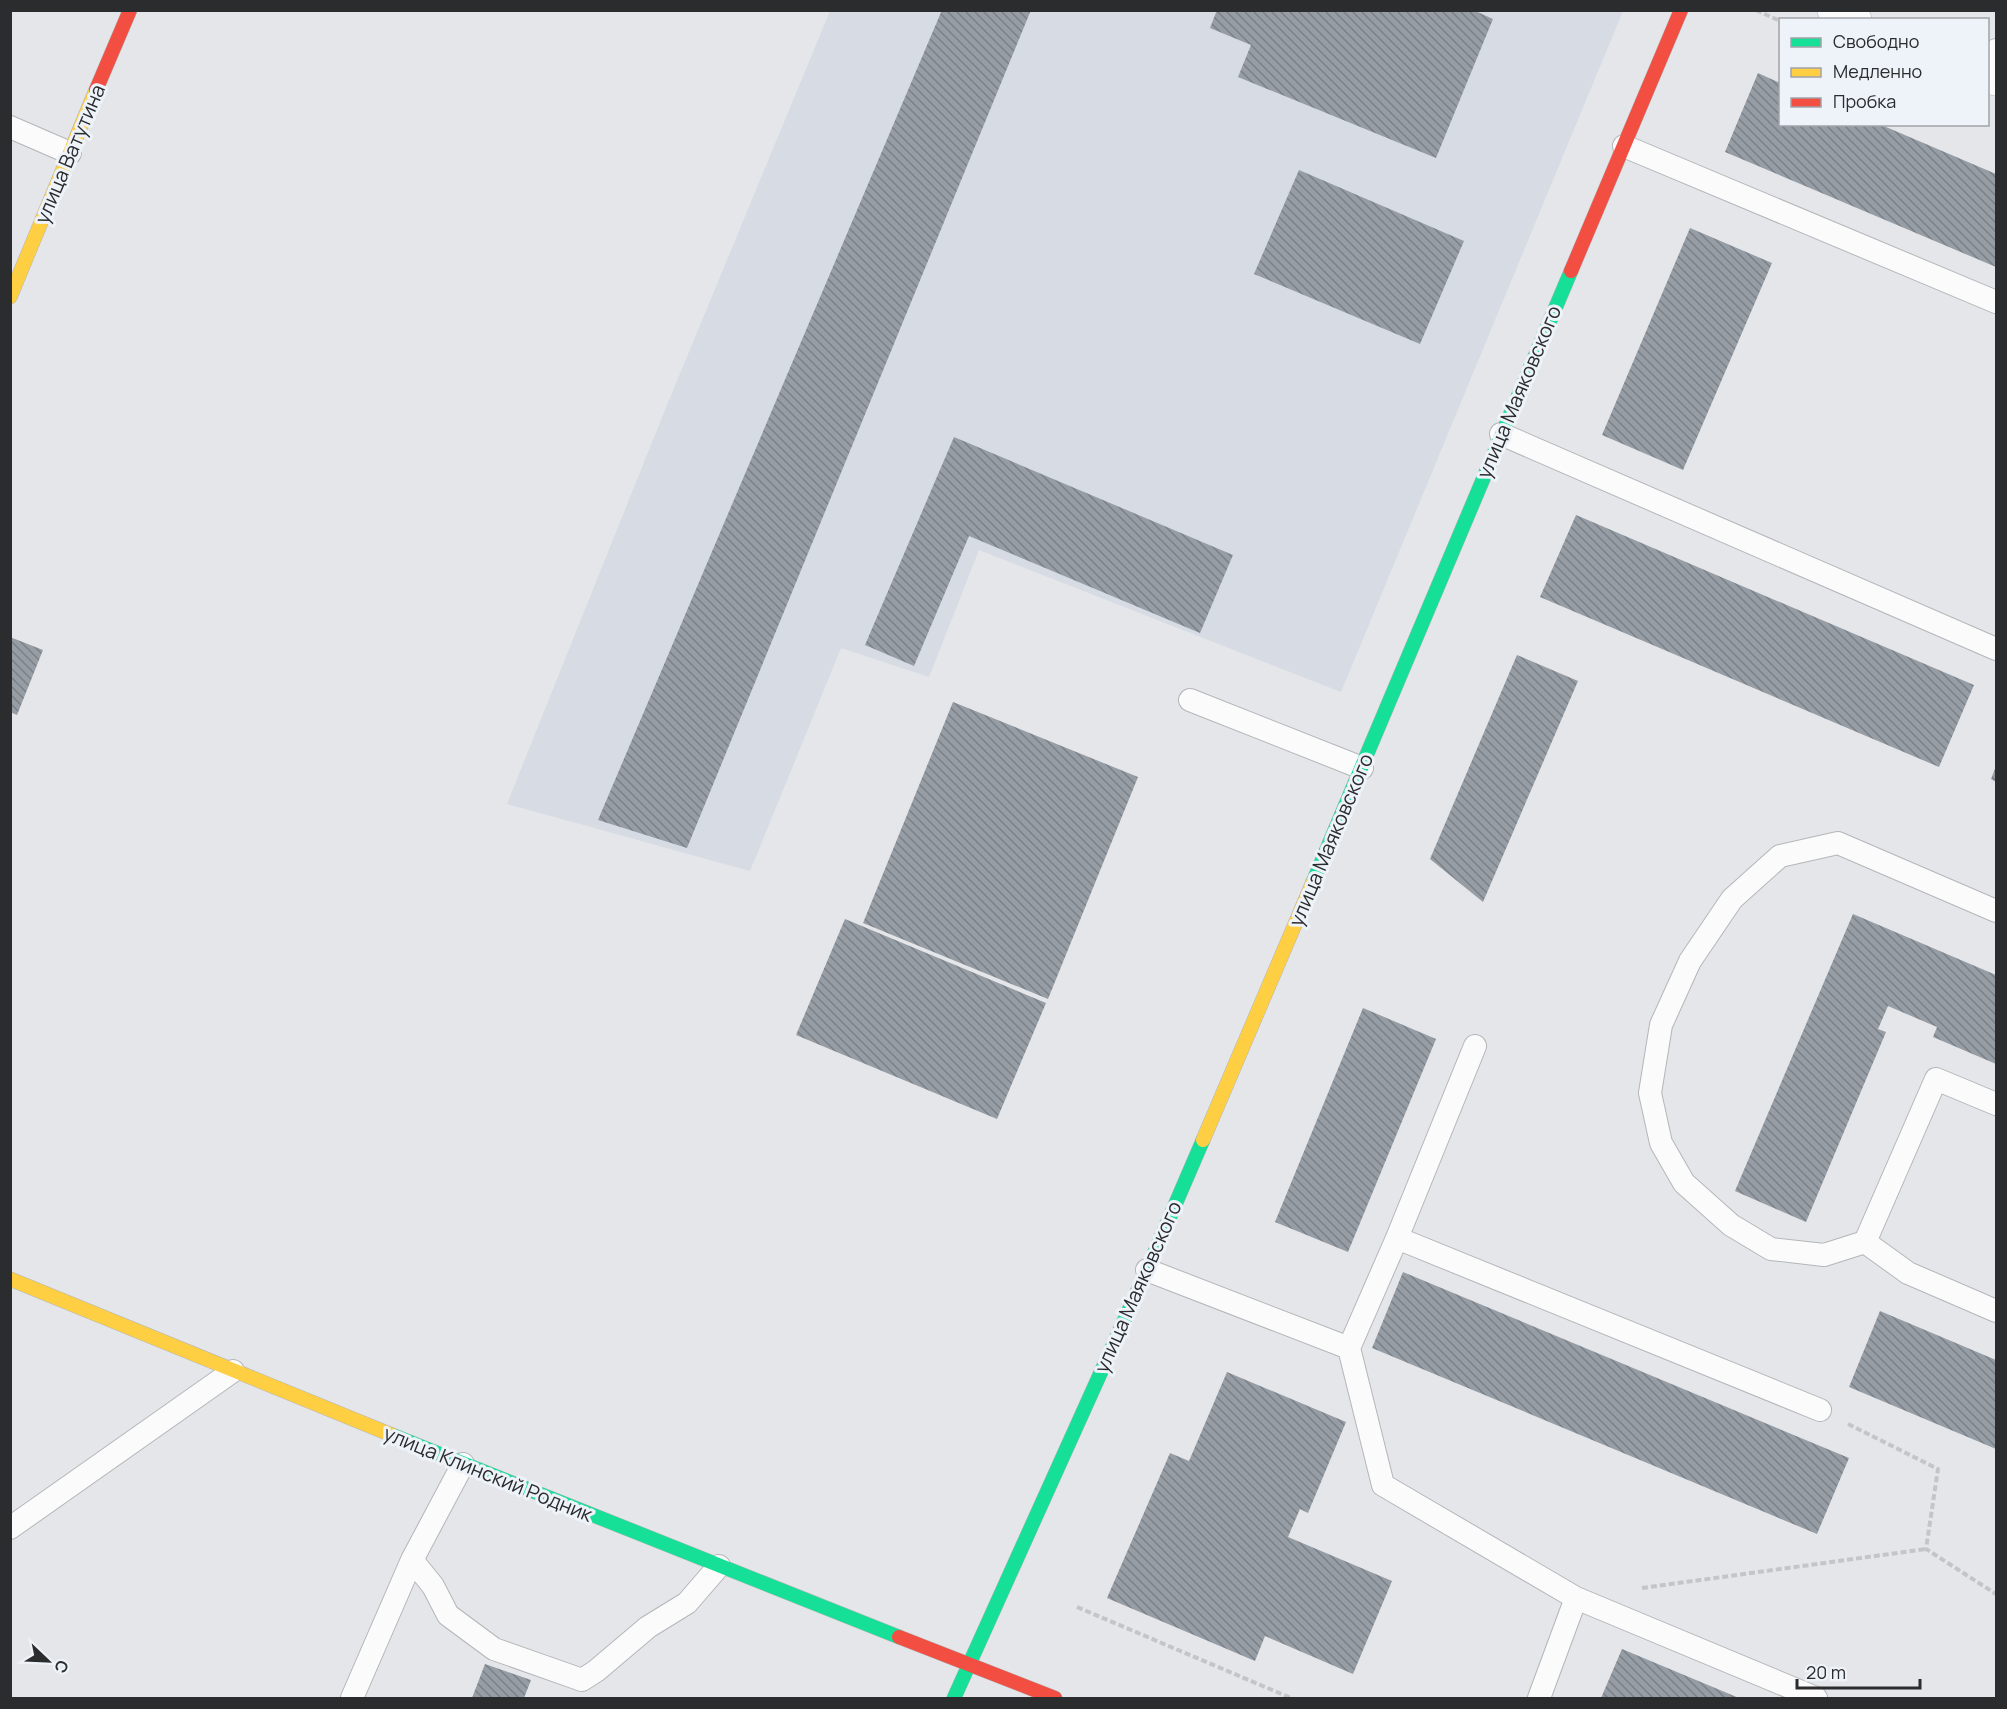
<svg xmlns="http://www.w3.org/2000/svg" width="2007" height="1709" viewBox="0 0 2007 1709" font-family="Manrope,sans-serif">
	<style>
		.built { fill: #d6dbe4 }
		.building { fill: url(#building-back-hatch) }
		.lines { fill: none; stroke-linecap: round; stroke-linejoin: round }
		.lane-casing { stroke: #b4b6b9; stroke-width: 24 }
		.street-casing { stroke: #b4b6b9; stroke-width: 34 }
		.fast-casing { stroke: #b4b6b9; stroke-width: 15 }
		.slow-casing { stroke: #b4b6b9; stroke-width: 15 }
		.jam-casing { stroke: #b4b6b9; stroke-width: 15 }
		.path { stroke: #c4c5c6; stroke-width: 4; stroke-dasharray: 6 3; stroke-linecap: butt }
		.lane { stroke: #fbfbfc; stroke-width: 22 }
		.street { stroke: #fbfbfc; stroke-width: 33 }
		.fast { stroke: #16e098; stroke-width: 14 }
		.slow { stroke: #ffcf43; stroke-width: 14 }
		.jam { stroke: #f24e42; stroke-width: 14 }
		.labels { text-anchor: middle; stroke-width: 6; stroke-linejoin: round; paint-order: stroke }
		.street-label { font-size: 20px; fill: #2a2c2e; stroke: #eef3fa }
	</style>
	<defs>
		<pattern id="building-back-hatch" width="6" height="6" patternUnits="userSpaceOnUse" patternTransform="scale(1.5)"><rect width="6" height="6" fill="#969da5"/><path d="M-1 5l2 2M0 0l6 6M5-1l2 2" fill="none" stroke="#7b8087"/></pattern>
	</defs>
	<rect width="100%" height="100%" fill="#e4e6e9"/>
	<path class="built" d="M830 11H1623L1341 692 979 550 929 677 841 648 750 871 507 804 665 410Z"/>
	<path class="building" d="M942 10H1031L687 848 598 820Z
		M1217 10H1473L1493 19 1436 158 1238 77 1251 45 1210 28Z
		M1758 73 1780 83V124H1879L1996 174V267L1725 152Z
		M1299 170 1464 241 1420 344 1254 274Z
		M1690 228 1772 263 1683 470 1602 435Z
		M954 437 1233 555 1200 633 969 536 914 666 865 645Z
		M1576 515 1974 685 1939 767 1540 597Z
		M10 637 43 650 17 715 10 712Z
		M1517 655 1578 681 1483 902 1430 859Z
		M953 702 1138 777 1048 999 863 923Z
		M1996 766V782L1991 779Z
		M1853 914 1996 975V1064L1933 1037 1937 1027 1888 1006 1878 1029 1886 1032 1806 1222 1735 1191Z
		M845 919 1046 1003 997 1119 796 1035Z
		M1363 1008 1436 1039 1348 1252 1275 1222Z
		M1403 1272 1849 1458 1817 1534 1372 1348Z
		M1880 1311 1996 1360V1449L1849 1387Z
		M1227 1372 1346 1422 1308 1513 1300 1509 1288 1537 1392 1581 1353 1674 1265 1636 1255 1661 1107 1598 1170 1453 1189 1461Z
		M1622 1649 1739 1698H1601Z
		M485 1664 531 1680 524 1698H472Z"/>
	<g class="lines">
		<g class="lane-casing">
			<path id="lane" d="M1988 72 1996 50
				M10 127 70 153
				M1624 146 1996 302
				M1501 434 1996 649
				M1190 700 1362 768
				M1996 911 1838 843 1780 856 1732 899 1690 961 1661 1025 1650 1093 1661 1143 1684 1183 1731 1225 1771 1249 1824 1255 1865 1242 1936 1079 1996 1104
				M1397 1238 1820 1410
				M1865 1242 1908 1273 1996 1311
				M1147 1270 1349 1348 1383 1485 1576 1598 1539 1698
				M1349 1348 1397 1238 1475 1046
				M463 1464 412 1560 433 1586 448 1615 494 1649 582 1680 596 1671 648 1627 687 1603 719 1566
				M10 1528 233 1371
				M1576 1598 1816 1698
				M352 1698 412 1560"/>
		</g>
		<g class="street-casing">
			<path id="street" d="M1834 10 1855 20
				M1988 75 1996 79"/>
		</g>
		<g class="fast-casing">
			<path id="fast" d="M1313 882 1571 271
				M392 1435 899 1637
				M954 1698 1147 1270 1203 1140"/>
		</g>
		<g class="slow-casing">
			<path id="slow" d="M10 297 96 90
				M1203 1140 1313 882
				M10 1279 392 1435"/>
		</g>
		<g class="jam-casing">
			<path id="jam" d="M96 90 130 10
				M1571 271 1681 10
				M899 1637 1055 1698"/>
		</g>
		<path class="path" d="M1756 10 1780 21
			M1995 10 1996 11
			M1848 1424 1938 1469 1926 1549 1996 1594
			M1642 1588 1926 1549
			M1077 1607 1291 1698"/>
		<use href="#lane" class="lane"/>
		<use href="#street" class="street"/>
		<use href="#fast" class="fast"/>
		<use href="#slow" class="slow"/>
		<use href="#jam" class="jam"/>
	</g>
	<g class="labels">
		<g class="street-label">
			<text transform="translate(70 154) rotate(-67)" y="7">улица Ватутина</text>
			<text transform="translate(1519 392) rotate(-67)" y="7">улица Маяковского</text>
			<text transform="translate(1331 840) rotate(-67)" y="7">улица Маяковского</text>
			<text transform="translate(1138 1287) rotate(-66)" y="7">улица Маяковского</text>
			<text transform="translate(488 1474) rotate(22)" y="7">улица Клинский Родник</text>
		</g>
	</g>
	<rect width="2007" height="1709" fill="none" stroke="#2a2c2e" stroke-width="24"/>
	<rect x="1779" y="18" width="210" height="108" fill="#eef3fa" stroke="#a0a3a8" stroke-width="1.5"/>
	<rect x="1791" y="38" width="30" height="9" fill="#16e098" stroke="#a0a3a8" stroke-width="1.5"/>
	<text x="1833" y="48" font-size="18" fill="#2a2c2e">Свободно</text>
	<rect x="1791" y="68" width="30" height="9" fill="#ffcf43" stroke="#a0a3a8" stroke-width="1.5"/>
	<text x="1833" y="78" font-size="18" fill="#2a2c2e">Медленно</text>
	<rect x="1791" y="98" width="30" height="9" fill="#f24e42" stroke="#a0a3a8" stroke-width="1.5"/>
	<text x="1833" y="108" font-size="18" fill="#2a2c2e">Пробка</text>
	<g transform="translate(48 1661) rotate(113)" stroke="#eef3fa" stroke-width="4.5" paint-order="stroke">
	<path d="M0-4.5L10 22L0 15L-10 22Z" fill="#2a2c2e"/>
	<text y="-9" font-size="16" font-weight="bold" text-anchor="middle" fill="#2a2c2e">С</text>
	</g>
	<path d="M1797 1679v9h123v-9" fill="none" stroke="#2a2c2e" stroke-width="3"/>
	<text x="1806" y="1679" font-size="18" fill="#2a2c2e" stroke="#eef3fa" stroke-width="4.5" paint-order="stroke">20 m</text>
</svg>
